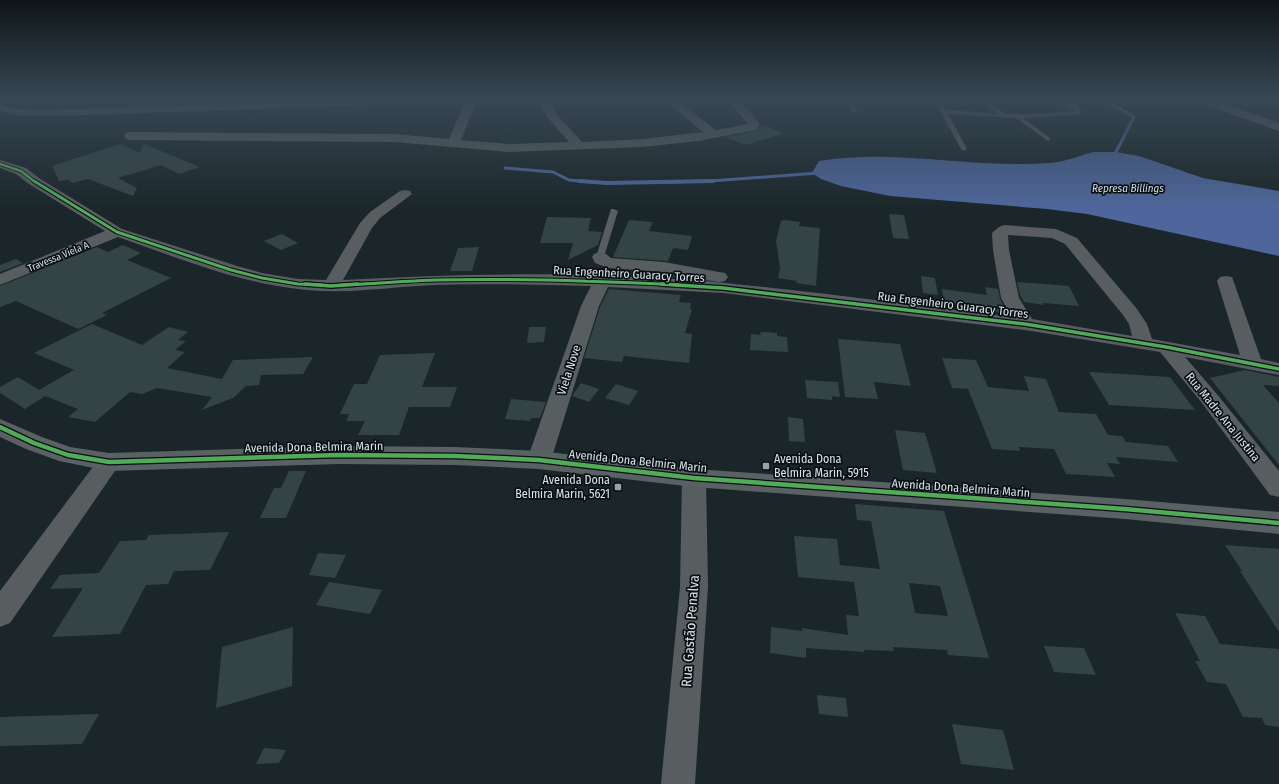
<svg xmlns="http://www.w3.org/2000/svg" width="1279" height="784" viewBox="0 0 1279 784" font-family="'Fira Sans Condensed',sans-serif">
	<style>
		.green { fill: #0a4856 }
		.water { fill: #4e669b }
		.lines { fill: none; stroke-linecap: round; stroke-linejoin: round }
		.stream-far1 { stroke: #4e669b; stroke-width: 3 }
		.stream { stroke: #4e669b; stroke-width: 4 }
		.building { fill: #344445; fill-rule: evenodd }
		.service { fill: #585d60; fill-rule: evenodd }
		.minor { fill: #585d60; fill-rule: evenodd }
		.secondary { fill: #5a6163; fill-rule: evenodd }
		.cycleway-far3-casing { stroke: #081013; stroke-width: 4 }
		.cycleway-far2-casing { stroke: #081013; stroke-width: 5 }
		.cycleway-far1-casing { stroke: #081013; stroke-width: 6 }
		.cycleway-casing { stroke: #081013; stroke-width: 7 }
		.cycleway-far3 { stroke: #51ab58; stroke-width: 2.5 }
		.cycleway-far2 { stroke: #51ab58; stroke-width: 3 }
		.cycleway-far1 { stroke: #51ab58; stroke-width: 3.5 }
		.cycleway { stroke: #51ab58; stroke-width: 4.5 }
		.poi-dot { fill: #96a2a6; stroke: #081013; stroke-width: 1.5 }
		.labels { text-anchor: middle; stroke-width: 3.5; stroke-linejoin: round; paint-order: stroke }
		.far-street-label { font-size: 10px; fill: #d9e5e9; stroke: #081013 }
		.far-water-label { font-size: 11px; font-style: italic; fill: #d6deef; stroke: #081013 }
		.street-label { font-size: 12px; fill: #d9e5e9; stroke: #081013 }
		.poi-label { font-size: 12px; fill: #d9e5e9; stroke: #081013; text-anchor: start }
		.near-street-label { font-size: 14px; fill: #d9e5e9; stroke: #081013 }
	</style>
	<rect width="100%" height="100%" fill="#1a2629"/>
	<path class="green" d="M636 271 674 273 733 284 727 285 653 274C642 274 632 278 621 277L622 275 627 272Z"/>
	<path class="water" d="M1093 152H1116L1139 156 1203 178 1279 191V256L1087 214 1047 209 890 196 841 186 821 179 812 173 819 161C895 148 972 169 1049 163 1064 162 1079 156 1093 152Z"/>
	<g class="lines">
		<path class="stream-far1" d="M1098 99 1117 107 1134 117 1116 152
			M505 168 553 172 569 180 592 182
			M669 182 710 181 818 173"/>
		<path class="stream" d="M579 181 607 183 713 181"/>
	</g>
	<path class="building" d="M761 125 784 133 746 145 726 137 756 131Z
		M120 144 142 154 140 153 144 144 200 167 179 174 161 165 118 178 137 188 133 196 88 179 73 183 68 180 59 181 52 166Z
		M889 214 904 215 909 239 893 238Z
		M547 217 591 218 588 231 602 232 598 245 568 260 573 243H540Z
		M629 220 653 222 649 231 692 236 688 250 673 248 668 261 613 257Z
		M785 220 800 222 799 226 820 228 816 286 796 283 797 281 778 278 780 268 776 241 781 221Z
		M282 234 298 243 281 250 264 241Z
		M123 245 141 253 127 260 171 278 102 313 107 315 78 329 16 301 0 307V286L97 247 108 252Z
		M479 247 472 271H450L458 248Z
		M16 259 23 263 0 272V265Z
		M921 276 935 278 938 295 923 293Z
		M1017 282 1069 286 1079 306 1043 303 1044 305 1024 302 1020 295Z
		M985 287 998 289 1000 299 1008 314 944 304 942 289 987 295Z
		M609 289 681 295 679 302 691 303 690 309H692L685 333 692 334 689 363 624 356 622 362 584 358 600 307Z
		M92 324 142 345 169 327 188 332 178 340 186 341 175 350 185 352 167 368 222 379 233 360 313 357 303 374 261 375 259 385 246 386 233 398 202 410 212 397 157 388 142 394 130 392 95 422 68 417 78 409 45 396 25 409 0 393V387L18 377 39 390 74 370 34 353Z
		M529 327H546L544 342 527 343Z
		M760 332 777 333V336L787 337 788 352 750 350 751 334 761 335Z
		M838 339 900 344 911 386 874 382 878 399 845 397Z
		M435 353 422 387H457L450 407H409L399 435H358L365 421H346L349 414H340L354 384H367L380 355Z
		M942 358 976 360 988 387 1029 391 1024 376 1046 379 1059 412 1096 414 1108 435 1122 436 1126 442 1168 446 1178 462 1116 457 1120 464 1107 463 1115 477 1066 474 1054 449 1019 447 1020 451 992 449 968 389 952 388Z
		M1245 370 1279 377V386L1263 385 1279 403V465L1210 378Z
		M1089 372 1170 377 1195 410 1109 405Z
		M805 380 838 382 840 397 832 396V400L807 398Z
		M581 383 599 389 589 402 572 396Z
		M616 384 638 391 629 405 605 398Z
		M511 399 546 402 540 418H531L530 421 505 419Z
		M788 417 803 419 805 442 789 441Z
		M895 430 925 433 937 473 903 470Z
		M289 471H306L286 518H260L274 488H281Z
		M855 504 944 511 989 658 948 655 947 650 893 647 894 651 864 650V652L806 648V658L770 653 771 627 802 631V628L848 635 846 615 859 616 854 582 798 577 794 536 837 539 840 565 880 569 871 521 857 520ZM909 583 940 586 948 616 915 613Z
		M229 532 210 570 174 571 168 584 146 585 120 634 52 637 83 588 50 589 60 575 99 573 120 541 146 540 149 535Z
		M1225 545 1279 549V632L1240 571H1242Z
		M318 553 346 555 335 578 309 575Z
		M329 582 382 590 370 614 316 605Z
		M1175 613 1205 616 1220 644 1279 649V727L1265 725 1262 718 1243 717 1226 684 1207 682 1195 661H1200Z
		M293 627 292 686 216 708 222 647Z
		M1044 646 1084 648 1096 675 1054 672Z
		M817 695 846 698 848 717 819 714Z
		M99 714 82 744 0 746V717Z
		M952 724 1003 730 1014 770 961 764Z
		M264 748 286 750 279 763 256 764Z"/>
	<g class="lines">
		<path class="service" d="M845 99H851L858 112 857 113H853Z
			M934 99H940L946 110 997 114 980 99H986L1005 114H1040L1075 111 1070 107 1073 105 1080 110 1081 113 1078 115 1023 118 1050 138V140L1048 141 1016 118 948 114 967 149 964 151 961 149Z
			M611 209H614L618 211 604 257 600 260 597 259 596 257Z"/>
		<path class="minor" d="M366 99H460L454 102 60 116H21L0 111V104L14 108 37 110Z
			M466 99H477L461 140 509 144 569 142 547 117 541 105 545 99H555L553 105 556 114 582 142 643 139 703 132 663 99H675L716 130 748 124 727 99H739L760 124 756 130 698 141 643 147 509 152 395 142 130 140 126 139 124 136 126 133 130 132 395 134 449 139Z
			M1049 99C1059 98 1072 99 1079 107L1077 109H1069L1051 101Z
			M1193 99H1209L1279 123V131L1195 101Z
			M0 160 26 168 39 178 122 229 237 266 262 273 298 279 326 280 360 223 370 212 400 191 405 190 410 191 412 194 380 218 372 228 343 280C470 273 597 271 724 283 820 292 916 306 1012 317L1001 298 993 250 992 233 999 227 1004 225 1056 229 1077 238 1137 309 1147 324 1152 339 1240 355 1217 281 1220 277 1226 276 1232 277 1261 359 1279 363V375L1185 357 1216 393 1279 471V497L1270 495 1202 403 1160 352 1025 330 723 293 608 287 599 306 551 460 547 466 539 468 531 466 527 460 581 306 591 286C539 285 486 283 434 285 389 287 343 295 298 289 236 282 176 257 118 237L0 285V274L105 231 29 184 16 174 0 168ZM1008 235 1052 238 1065 244 1123 315 1129 324 1132 336 1032 319 1019 298 1009 250Z
			M600 252 606 254 611 258 664 262 719 272 725 273 728 277 725 281 719 282 664 272 608 268 595 263 592 257 594 254Z
			M109 453 117 456 121 462 117 468 10 623 0 627V591L101 456Z
			M694 469 702 472 706 478 708 587 695 784H661L680 587 682 478 686 472Z"/>
		<path class="secondary" d="M0 419 42 437 70 447 109 453 339 446 455 447 539 451 694 469 1125 499 1279 512V534L1125 519 694 487 539 469 455 465 339 464 109 471 59 461 26 449 0 437Z"/>
		<g class="cycleway-far3-casing">
			<path id="cycleway-far3" d="M0 164 21 171 35 182"/>
		</g>
		<g class="cycleway-far2-casing">
			<path id="cycleway-far2" d="M34 181 117 232 231 270 262 278 298 284 322 285
				M341 285C372 284 404 281 435 280 516 278 597 281 679 285"/>
		</g>
		<g class="cycleway-far1-casing">
			<path id="cycleway-far1" d="M305 284 331 286 358 284
				M661 284 723 288 1025 324 1166 347 1279 369"/>
		</g>
		<g class="cycleway-casing">
			<path id="cycleway" d="M0 427 34 443 68 455 109 462 339 455 455 456 539 460 694 478 1125 509 1279 523"/>
		</g>
		<use href="#cycleway-far3" class="cycleway-far3"/>
		<use href="#cycleway-far2" class="cycleway-far2"/>
		<use href="#cycleway-far1" class="cycleway-far1"/>
		<use href="#cycleway" class="cycleway"/>
	</g>
	<linearGradient id="sky" x2="0" y2="1"><stop stop-color="#0e1517"/><stop offset="0.47" stop-color="#384754"/><stop offset="1" stop-color="#384754" stop-opacity="0"/></linearGradient>
	<rect width="1279" height="209" fill="url(#sky)"/>
	<g class="poi-dot">
		<rect x="762" y="462" width="8" height="8" rx="2"/>
		<rect x="614" y="483" width="8" height="8" rx="2"/>
	</g>
	<g class="labels">
		<g class="far-street-label">
			<text transform="translate(58 256) rotate(-22)" y="4">Travessa Viela A</text>
		</g>
		<g class="far-water-label">
			<text x="1128" y="192">Represa Billings</text>
		</g>
		<g class="street-label">
			<text transform="translate(629 274) rotate(3)" y="4">Rua Engenheiro Guaracy Torres</text>
			<text transform="translate(953 305) rotate(7)" y="4">Rua Engenheiro Guaracy Torres</text>
			<text transform="translate(569 370) rotate(-72)" y="4">Viela Nove</text>
			<text transform="translate(1223 417) rotate(51)" y="4">Rua Madre Ana Justina</text>
			<text transform="translate(314 447) rotate(-1)" y="4">Avenida Dona Belmira Marin</text>
			<text transform="translate(638 461) rotate(6)" y="4">Avenida Dona Belmira Marin</text>
			<text transform="translate(961 488) rotate(4)" y="4">Avenida Dona Belmira Marin</text>
		</g>
		<g class="poi-label">
			<text x="774" y="463">Avenida Dona<tspan x="774" dy="14">Belmira Marin, 5915</tspan></text>
			<text x="610" y="484" text-anchor="end">Avenida Dona<tspan x="610" dy="14">Belmira Marin, 5621</tspan></text>
		</g>
		<g class="near-street-label">
			<text transform="translate(690 631) rotate(-86)" y="5">Rua Gastão Penalva</text>
		</g>
	</g>
</svg>
